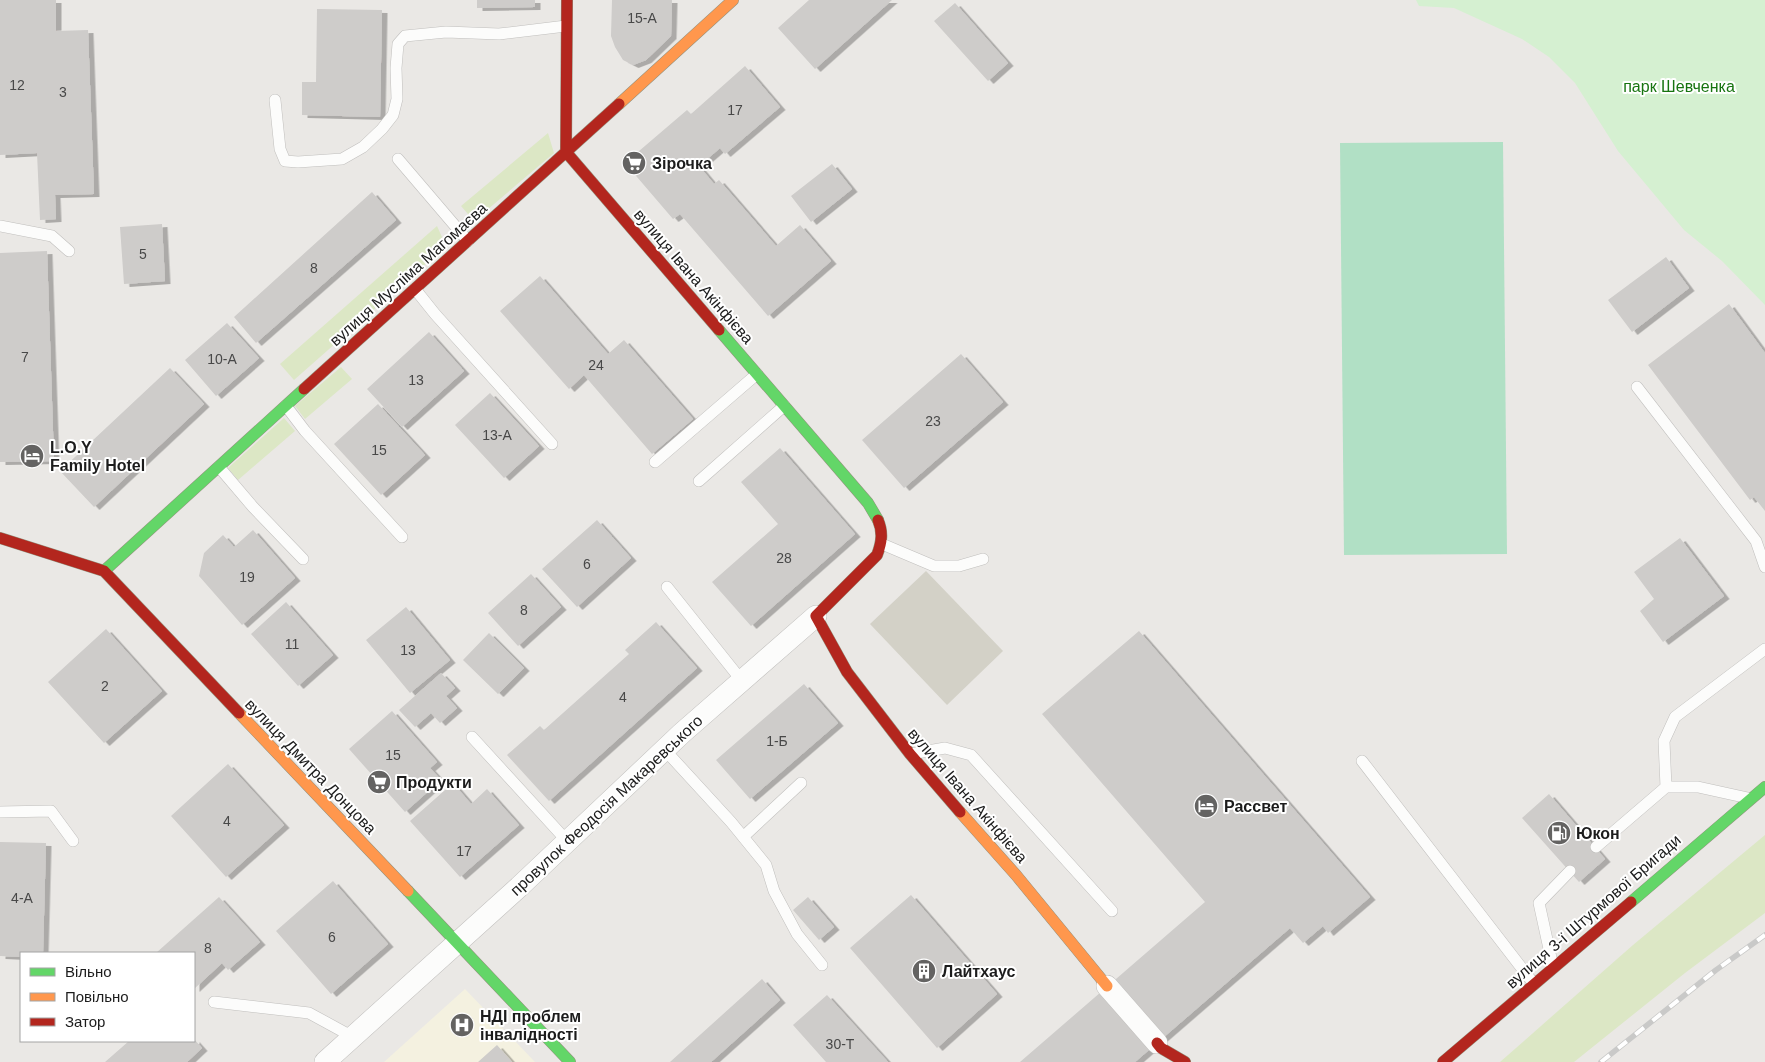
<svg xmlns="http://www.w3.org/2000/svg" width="1765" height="1062" viewBox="0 0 1765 1062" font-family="Arial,sans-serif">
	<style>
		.education { fill: #f4f1e0 }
		.construction { fill: #d3d1c7 }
		.grass { fill: #dce7c5 }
		.park { fill: #d5f0d1 }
		.pitch { fill: #b1e0c5 }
		.building { fill: #ceccca; filter: url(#shadow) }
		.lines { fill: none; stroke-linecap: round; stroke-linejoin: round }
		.lane-casing { stroke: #c0bfbd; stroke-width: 12 }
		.street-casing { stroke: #c0bfbd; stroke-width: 22 }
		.fast-casing { stroke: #94927e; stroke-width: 12 }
		.slow-casing { stroke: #94927e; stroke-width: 12 }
		.jam-casing { stroke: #94927e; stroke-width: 12 }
		.lane { stroke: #fcfcfb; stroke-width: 11 }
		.street { stroke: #fcfcfb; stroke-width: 21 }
		.fast { stroke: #63d668; stroke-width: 11 }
		.slow { stroke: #ff974d; stroke-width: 11 }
		.jam { stroke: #b3261e; stroke-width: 11 }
		.rail-casing { stroke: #c9c9c8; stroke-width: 5.5 }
		.rail { stroke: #fff; stroke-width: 4; stroke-dasharray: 11; stroke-linecap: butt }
		.labels { text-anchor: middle; stroke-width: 4; stroke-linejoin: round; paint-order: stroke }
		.number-label { font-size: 14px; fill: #484848 }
		.park-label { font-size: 16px; fill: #177410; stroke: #fff }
		.poi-label { font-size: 16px; font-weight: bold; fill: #1c1c1c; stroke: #fff; text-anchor: start }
		.street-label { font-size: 16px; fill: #1c1c1c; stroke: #fff }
	</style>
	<defs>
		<filter id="shadow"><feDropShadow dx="5.5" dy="3" stdDeviation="0" flood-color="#0004"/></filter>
	</defs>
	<rect width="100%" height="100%" fill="#eae8e5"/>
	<path class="education" d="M465 989 535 1062H384Z"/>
	<path class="construction" d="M926 571 1003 651 947 705 870 624Z"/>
	<path class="grass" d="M548 133 554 153 474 221 461 206Z
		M437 226 446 246 294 380 280 364Z
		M341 367 352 379 305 419 295 406Z
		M284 418 295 431 238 480 228 468Z
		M1765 835V913L1685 973 1574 1062H1500L1633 945Z"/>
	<path class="park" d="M1416 0H1765V305L1722 261 1684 230 1618 151 1575 83 1549 57 1522 39 1454 8 1419 6Z"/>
	<path class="pitch" d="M1503 142 1507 554 1344 555 1340 143Z"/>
	<path class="building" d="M0 0H56V31L88 30 94 194 55 195 56 219 40 220 37 153 0 155Z
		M477 0H535V7L477 8Z
		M612 0H672L671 36 646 60 633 65 623 60 615 47 611 36Z
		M809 0H892L815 69 778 28Z
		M955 3 1008 63 988 81 934 21Z
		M317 9 382 10 380 117 302 115V82H316Z
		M745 66 780 107 725 154 720 148 699 166 714 184 719 180 776 246 800 225 831 261 768 316 680 214 673 219 625 163 687 110 691 114Z
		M832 164 852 189 811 222 791 196Z
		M372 192 396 220 256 343 234 317Z
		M162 224 165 281 124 284 120 227Z
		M47 251 54 461 0 462V253Z
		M1666 257 1689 288 1632 332 1608 300Z
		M540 276 608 354 624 340 693 419 652 454 584 375 569 389 500 311Z
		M1729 304 1765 353V511L1754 497 1750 500 1648 365Z
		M227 323 259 358 216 396 185 360Z
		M429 332 464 371 402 427 367 389Z
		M961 354 1003 402 904 488 862 440Z
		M170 368 204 404 94 507 60 471Z
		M490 393 539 446 504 478 455 425Z
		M378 404 425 455 381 495 334 444Z
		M780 448 855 534 751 626 712 582 778 524 741 482Z
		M597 520 631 558 577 607 542 569Z
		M253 530 295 578 242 625 199 576 204 553 223 535 234 547Z
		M1680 538 1724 596 1663 642 1640 611 1654 599 1634 572Z
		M531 574 561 607 518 646 488 613Z
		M286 602 333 655 298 686 251 634Z
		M406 607 450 660 410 693 366 640Z
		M656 622 697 668 549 801 507 755 540 726 544 730 629 654 625 650Z
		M106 629 162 691 104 743 48 682Z
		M1139 631 1370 897 1328 933 1323 926 1303 943 1290 928 1135 1062H1020L1205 902 1042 714Z
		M489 633 524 668 498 694 463 660Z
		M441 673 455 688 446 696 457 708 440 723 431 713 415 727 399 710Z
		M804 684 838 723 750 799 716 760Z
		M392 711 437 762 430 768 441 780 405 812 349 749Z
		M228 764 284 825 226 877 171 816Z
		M453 783 471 804 487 789 519 825 460 877 410 821Z
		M1549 794 1605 859 1579 882 1522 818Z
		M0 842 46 843 43 953H21V957L0 956Z
		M333 881 388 944 331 994 276 931Z
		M911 895 997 994 937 1048 850 948Z
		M219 897 260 942 228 970 222 963 194 989V953H156Z
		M808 897 834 927 819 940 793 910Z
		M762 979 780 1000 711 1062H670Z
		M827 995 888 1062H826L793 1025Z
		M194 1039 202 1048 187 1062H105L129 1041H194Z
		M497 1045 512 1062H478Z"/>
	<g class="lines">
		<g class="lane-casing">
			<path id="lane" d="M275 100 280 149 285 161 298 162 342 159 363 147 382 129 393 115 397 99 396 68 398 44 405 36 446 32 499 34 566 26
				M398 159 468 241
				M0 226 52 236 69 251
				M415 289 435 314 552 444
				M1637 387 1756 541 1765 567
				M286 406 305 431 402 537
				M655 462 757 374
				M219 467 253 507 303 559
				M699 481 784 406
				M882 544 934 566H959L983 559
				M667 587 742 681
				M472 737 567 841
				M664 749 731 822 766 865 774 891 797 934 822 965
				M911 754 945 748 971 755 1112 911
				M1362 761 1534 984
				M1666 787 1664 741 1675 717 1765 649
				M0 812 51 811 73 841
				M743 837 801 783
				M1596 847 1666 787H1698L1748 798
				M1553 967 1539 903 1570 871
				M214 1002 309 1013 353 1037"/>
		</g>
		<g class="street-casing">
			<path id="street" d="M1107 986 1157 1043
				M325 1062 519 887 682 733 816 616"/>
		</g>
		<g class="fast-casing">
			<path id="fast" d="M719 330 868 503 878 520
				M104 571 304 389
				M408 891 570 1062
				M1631 902 1765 787"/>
		</g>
		<g class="slow-casing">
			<path id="slow" d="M619 104 733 0
				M239 713 408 891
				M960 812 1016 875 1107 986"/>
		</g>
		<g class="jam-casing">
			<path id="jam" d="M567 0 566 152 719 330
				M304 389 619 104
				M878 520C883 532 882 542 877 555L816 616 847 672 910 754 960 812
				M0 538 104 571 239 713
				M1157 1043 1161 1048 1185 1062
				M1443 1062 1631 902"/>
		</g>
		<use href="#lane" class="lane"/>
		<use href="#street" class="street"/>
		<use href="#fast" class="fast"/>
		<use href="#slow" class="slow"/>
		<use href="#jam" class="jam"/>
		<g class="rail-casing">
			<path id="rail" d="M1601 1062 1716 970 1765 935"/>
		</g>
		<use href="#rail" class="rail"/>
	</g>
	<defs>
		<g id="supermarket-disc" transform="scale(1.25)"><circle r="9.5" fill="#646362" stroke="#fff"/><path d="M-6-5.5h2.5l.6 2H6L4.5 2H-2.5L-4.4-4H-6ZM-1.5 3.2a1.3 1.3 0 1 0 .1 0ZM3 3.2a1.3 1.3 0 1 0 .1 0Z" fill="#fff"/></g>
		<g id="hotel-disc" transform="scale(1.25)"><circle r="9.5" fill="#646362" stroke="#fff"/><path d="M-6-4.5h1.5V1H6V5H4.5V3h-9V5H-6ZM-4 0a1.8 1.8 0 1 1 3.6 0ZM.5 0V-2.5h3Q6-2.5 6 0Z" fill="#fff"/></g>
		<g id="fuel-disc" transform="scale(1.25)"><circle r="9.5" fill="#646362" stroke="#fff"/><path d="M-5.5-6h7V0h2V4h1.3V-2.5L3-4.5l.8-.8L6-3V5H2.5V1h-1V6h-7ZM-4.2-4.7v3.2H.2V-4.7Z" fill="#fff"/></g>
		<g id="building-disc" transform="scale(1.25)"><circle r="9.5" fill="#646362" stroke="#fff"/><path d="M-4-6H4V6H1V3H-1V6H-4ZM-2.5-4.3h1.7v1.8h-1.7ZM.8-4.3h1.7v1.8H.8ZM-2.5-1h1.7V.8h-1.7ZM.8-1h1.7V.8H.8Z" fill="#fff"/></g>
		<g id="hospital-disc" transform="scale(1.25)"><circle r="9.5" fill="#646362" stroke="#fff"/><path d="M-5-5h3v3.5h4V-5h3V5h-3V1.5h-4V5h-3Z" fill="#fff"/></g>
	</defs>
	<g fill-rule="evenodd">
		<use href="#supermarket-disc" x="634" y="163"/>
		<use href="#hotel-disc" x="32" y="456"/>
		<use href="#supermarket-disc" x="379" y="782"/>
		<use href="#hotel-disc" x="1206" y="806"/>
		<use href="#fuel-disc" x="1559" y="833"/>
		<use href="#building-disc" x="924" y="971"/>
		<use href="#hospital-disc" x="462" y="1025"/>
	</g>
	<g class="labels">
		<g class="number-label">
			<text x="642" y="23">15-А</text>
			<text x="17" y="90">12</text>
			<text x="63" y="97">3</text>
			<text x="735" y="115">17</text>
			<text x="143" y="259">5</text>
			<text x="314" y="273">8</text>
			<text x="25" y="362">7</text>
			<text x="222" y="364">10-А</text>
			<text x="596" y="370">24</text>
			<text x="416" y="385">13</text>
			<text x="933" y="426">23</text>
			<text x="497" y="440">13-А</text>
			<text x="379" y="455">15</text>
			<text x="784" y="563">28</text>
			<text x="587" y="569">6</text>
			<text x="247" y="582">19</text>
			<text x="524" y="615">8</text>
			<text x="292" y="649">11</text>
			<text x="408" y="655">13</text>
			<text x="105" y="691">2</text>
			<text x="623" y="702">4</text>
			<text x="777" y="746">1-Б</text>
			<text x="393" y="760">15</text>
			<text x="227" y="826">4</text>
			<text x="464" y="856">17</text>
			<text x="22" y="903">4-А</text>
			<text x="332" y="942">6</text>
			<text x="208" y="953">8</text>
			<text x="840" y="1049">30-Т</text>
		</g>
		<g class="park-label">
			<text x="1679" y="92">парк Шевченка</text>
		</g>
		<g class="poi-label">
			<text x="652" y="169">Зірочка</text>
			<text x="50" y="453">L.O.Y<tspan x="50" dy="18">Family Hotel</tspan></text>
			<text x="396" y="788">Продукти</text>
			<text x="1224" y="812">Рассвет</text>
			<text x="1576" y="839">Юкон</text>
			<text x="942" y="977">Лайтхаус</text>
			<text x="480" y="1022">НДІ проблем<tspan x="480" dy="18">інвалідності</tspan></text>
		</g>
		<g class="street-label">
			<text transform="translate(408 274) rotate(-42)" y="6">вулиця Мусліма Магомаєва</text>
			<text transform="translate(694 276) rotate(49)" y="6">вулиця Івана Акінфієва</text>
			<text transform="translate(311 766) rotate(46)" y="6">вулиця Дмитра Донцова</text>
			<text transform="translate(968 795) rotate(49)" y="6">вулиця Івана Акінфієва</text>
			<text transform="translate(606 805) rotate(-43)" y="6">провулок Феодосія Макаревського</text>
			<text transform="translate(1593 911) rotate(-41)" y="6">вулиця 3-ї Штурмової Бригади</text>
		</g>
	</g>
	<rect x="20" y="952" width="175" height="90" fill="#ffffff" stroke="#a4a4a4"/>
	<rect x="30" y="968" width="25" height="8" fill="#63d668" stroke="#a4a4a4"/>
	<text x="65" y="977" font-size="15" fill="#1c1c1c">Вільно</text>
	<rect x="30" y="993" width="25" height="8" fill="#ff974d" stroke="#a4a4a4"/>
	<text x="65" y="1002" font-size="15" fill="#1c1c1c">Повільно</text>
	<rect x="30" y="1018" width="25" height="8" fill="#b3261e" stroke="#a4a4a4"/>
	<text x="65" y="1027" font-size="15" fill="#1c1c1c">Затор</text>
</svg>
